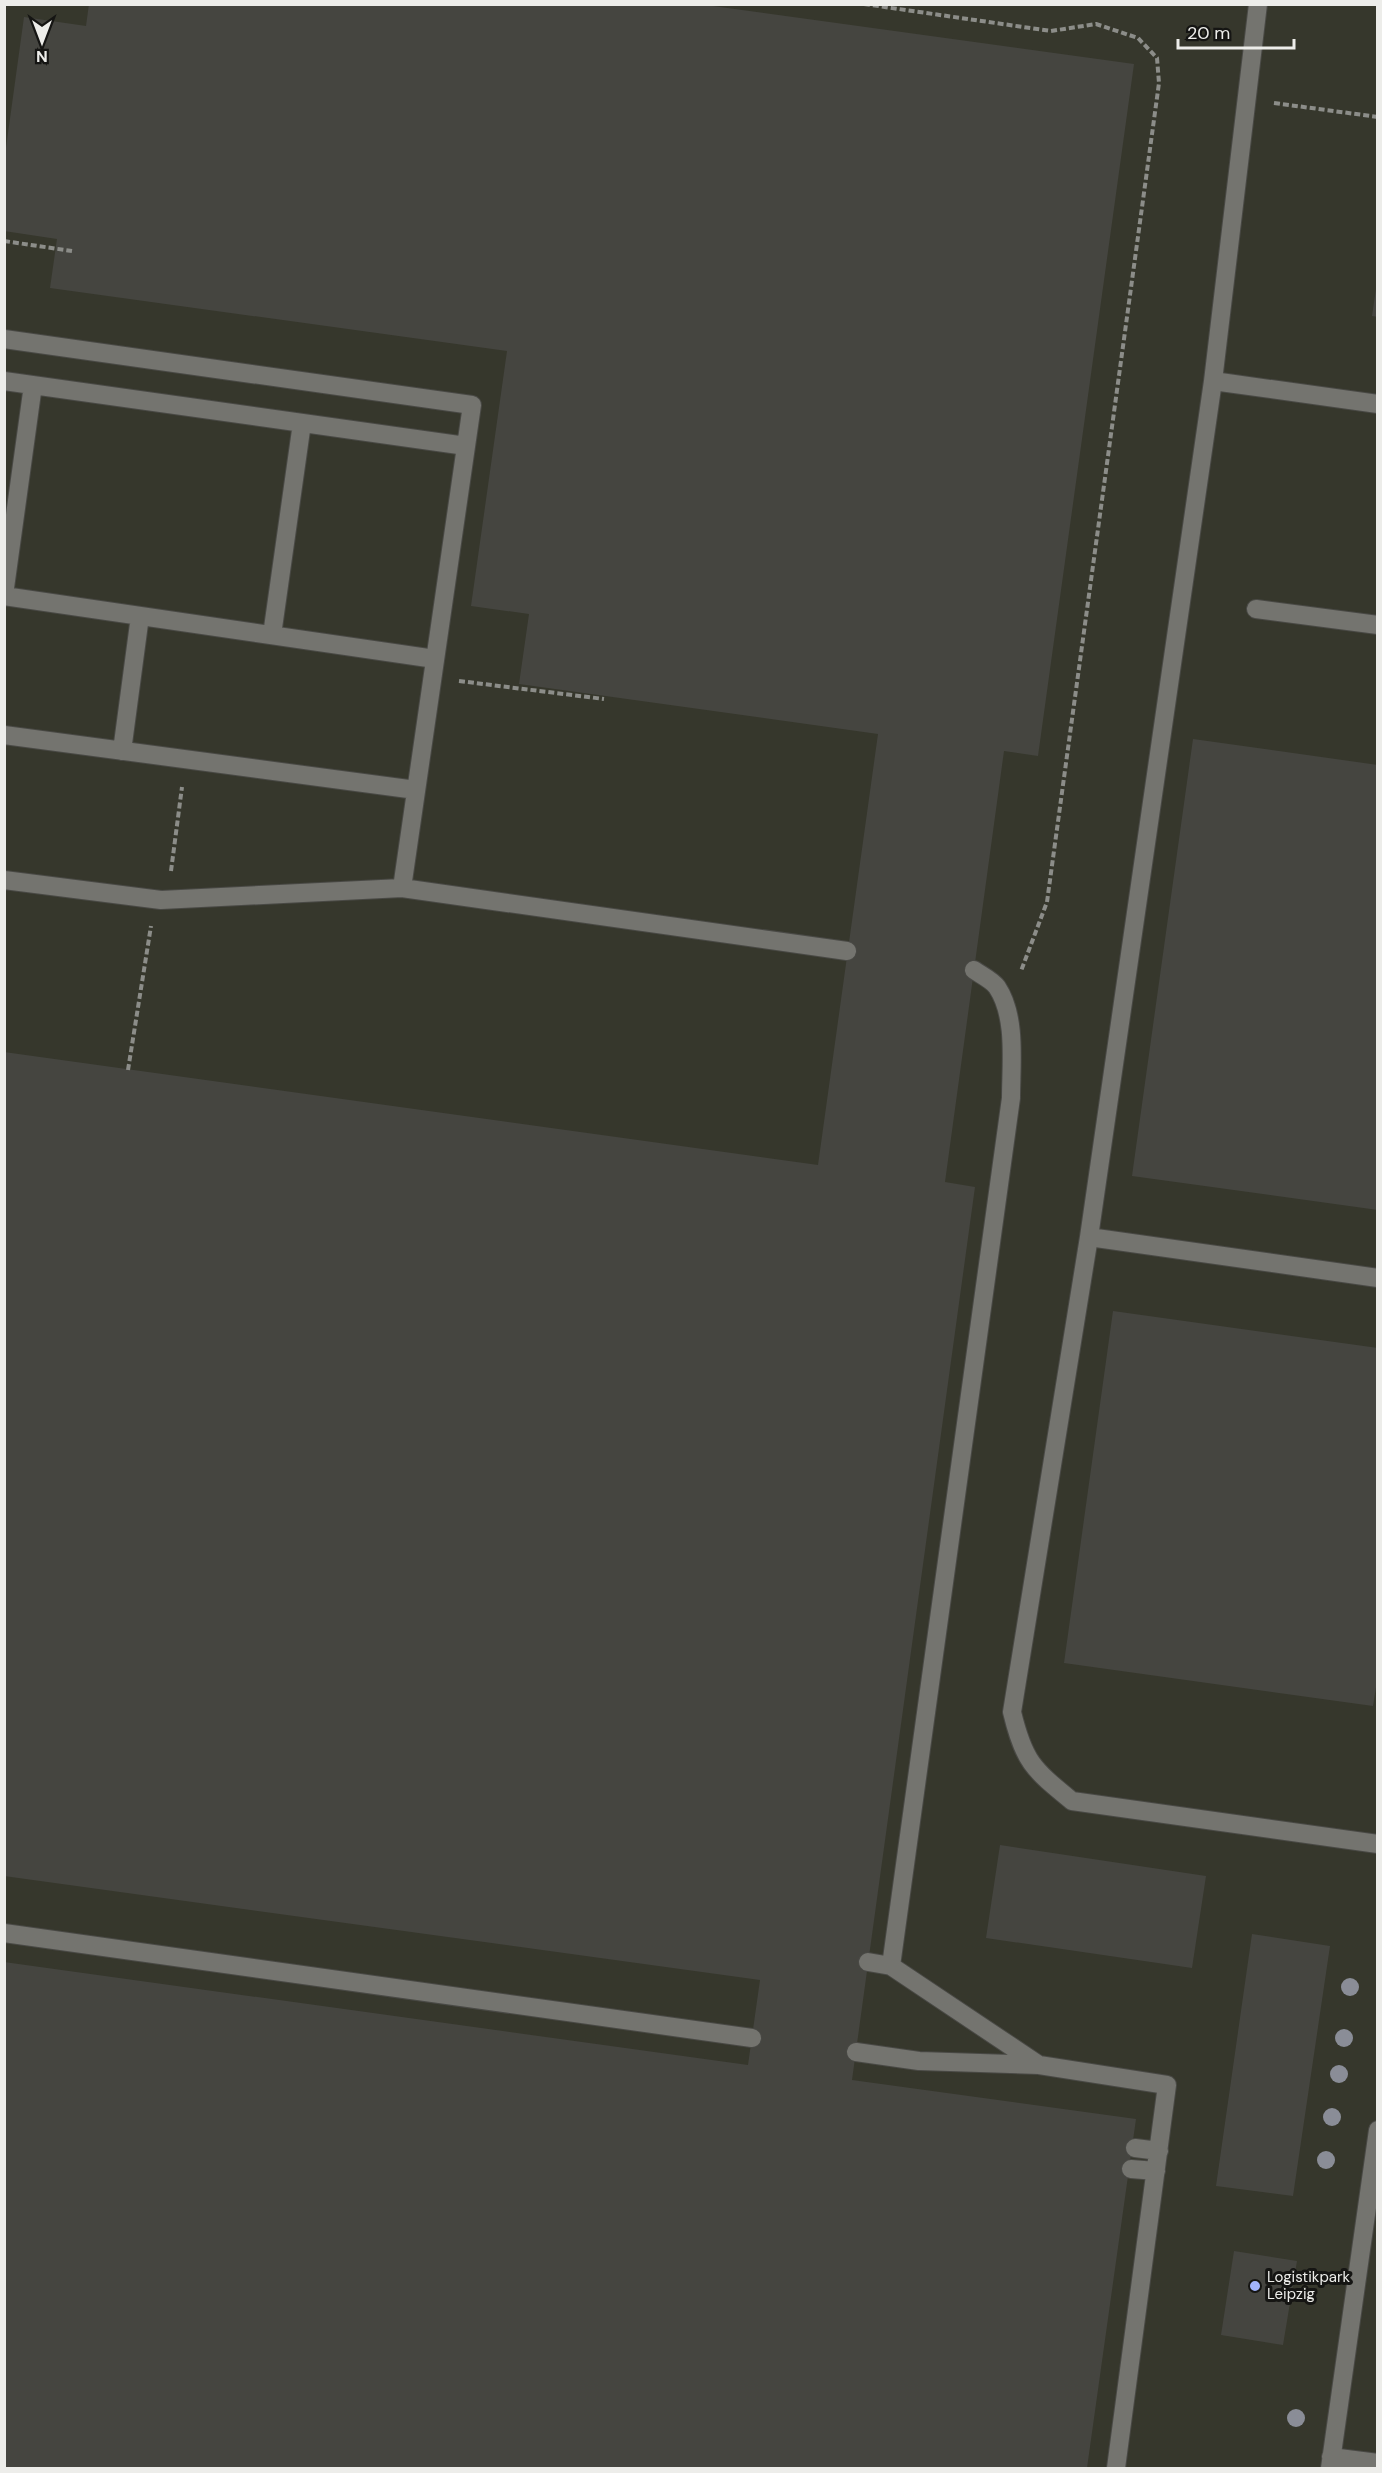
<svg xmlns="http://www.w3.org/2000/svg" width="1382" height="2473" viewBox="0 0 1382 2473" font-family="'DM Sans',sans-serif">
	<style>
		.built { fill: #36372c }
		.building { fill: #454540 }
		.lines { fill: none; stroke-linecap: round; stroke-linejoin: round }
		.service-casing { stroke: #494945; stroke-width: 20 }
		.path { stroke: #8c8d89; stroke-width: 4; stroke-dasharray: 6 3; stroke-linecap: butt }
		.service { stroke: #74746f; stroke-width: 18 }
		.tree { fill: #8a8d97 }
		.poi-dot { fill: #a1b3fd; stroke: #151513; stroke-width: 2 }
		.labels { text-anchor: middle; stroke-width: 6; stroke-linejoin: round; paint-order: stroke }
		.poi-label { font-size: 15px; fill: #ededea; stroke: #151513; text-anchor: start }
	</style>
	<rect width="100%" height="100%" fill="#2c2d28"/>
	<path class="built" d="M5 5H1377V2468H5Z"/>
	<path class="building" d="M89 4H698L1134 64 1038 756 1004 751 945 1182 975 1187 852 2080 1136 2119 1087 2468H4V1962L748 2065 760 1980 4 1876V1052L818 1165 878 734 519 684 529 614 471 606 507 351 50 288 57 239 4 231V162L24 17 86 26Z
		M1376 289 1378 290V317L1372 316Z
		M1193 739 1378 765V1210L1132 1176Z
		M1113 1311 1378 1348V1675L1373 1706 1064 1663Z
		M1000 1845 1206 1876 1192 1968 986 1938Z
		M1252 1934 1330 1946 1293 2196 1216 2186Z
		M1234 2251 1297 2261 1283 2345 1221 2335Z"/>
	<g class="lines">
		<g class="service-casing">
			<path id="service" d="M4 339 472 405 402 888
				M4 381 466 446
				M1213 381 1258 4
				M1378 404 1213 381 1089 1237 1012 1712C1024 1762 1033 1769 1072 1801L1378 1844
				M4 595 33 385
				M4 596 435 659
				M1256 609 1378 625
				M272 635 302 423
				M4 735 416 790
				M122 751 140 616
				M4 880 161 900 402 888 847 951
				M1089 1237 1378 1278
				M4 1933 752 2038
				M868 1962 891 1966 1039 2065
				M891 1966 1011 1098C1011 1064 1017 1017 997 987 992 980 981 975 974 970
				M856 2052 919 2061 1039 2065 1167 2085 1116 2468
				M1135 2148 1159 2151
				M1131 2169 1156 2171
				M1331 2457 1378 2463
				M1330 2468 1378 2130"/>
		</g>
		<path class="path" d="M864 4 1051 31 1096 24 1138 38 1157 58 1159 83 1047 902 1021 971
			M1274 103 1378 117
			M4 241 72 251
			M459 681 604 699
			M171 871 182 787
			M128 1070 151 926"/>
		<use href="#service" class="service"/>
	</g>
	<g class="tree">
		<circle cx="1350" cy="1987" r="9"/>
		<circle cx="1344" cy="2038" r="9"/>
		<circle cx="1339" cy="2074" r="9"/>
		<circle cx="1332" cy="2117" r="9"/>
		<circle cx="1326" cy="2160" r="9"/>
		<circle cx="1296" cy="2418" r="9"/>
	</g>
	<circle class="poi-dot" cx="1255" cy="2286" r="6"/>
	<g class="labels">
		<g class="poi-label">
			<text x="1267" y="2282">Logistikpark<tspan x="1267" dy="17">Leipzig</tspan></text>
		</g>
	</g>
	<rect width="1382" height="2473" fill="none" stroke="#ededea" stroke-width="12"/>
	<g transform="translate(42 42) rotate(180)" stroke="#151513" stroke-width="4.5" paint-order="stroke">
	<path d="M0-4.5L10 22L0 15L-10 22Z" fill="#ededea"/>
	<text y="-9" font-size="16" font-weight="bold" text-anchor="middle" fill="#ededea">N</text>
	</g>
	<path d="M1178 39v9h116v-9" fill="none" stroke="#ededea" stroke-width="3"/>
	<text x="1187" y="39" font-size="18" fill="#ededea" stroke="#151513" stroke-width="4.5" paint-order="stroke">20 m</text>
</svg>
